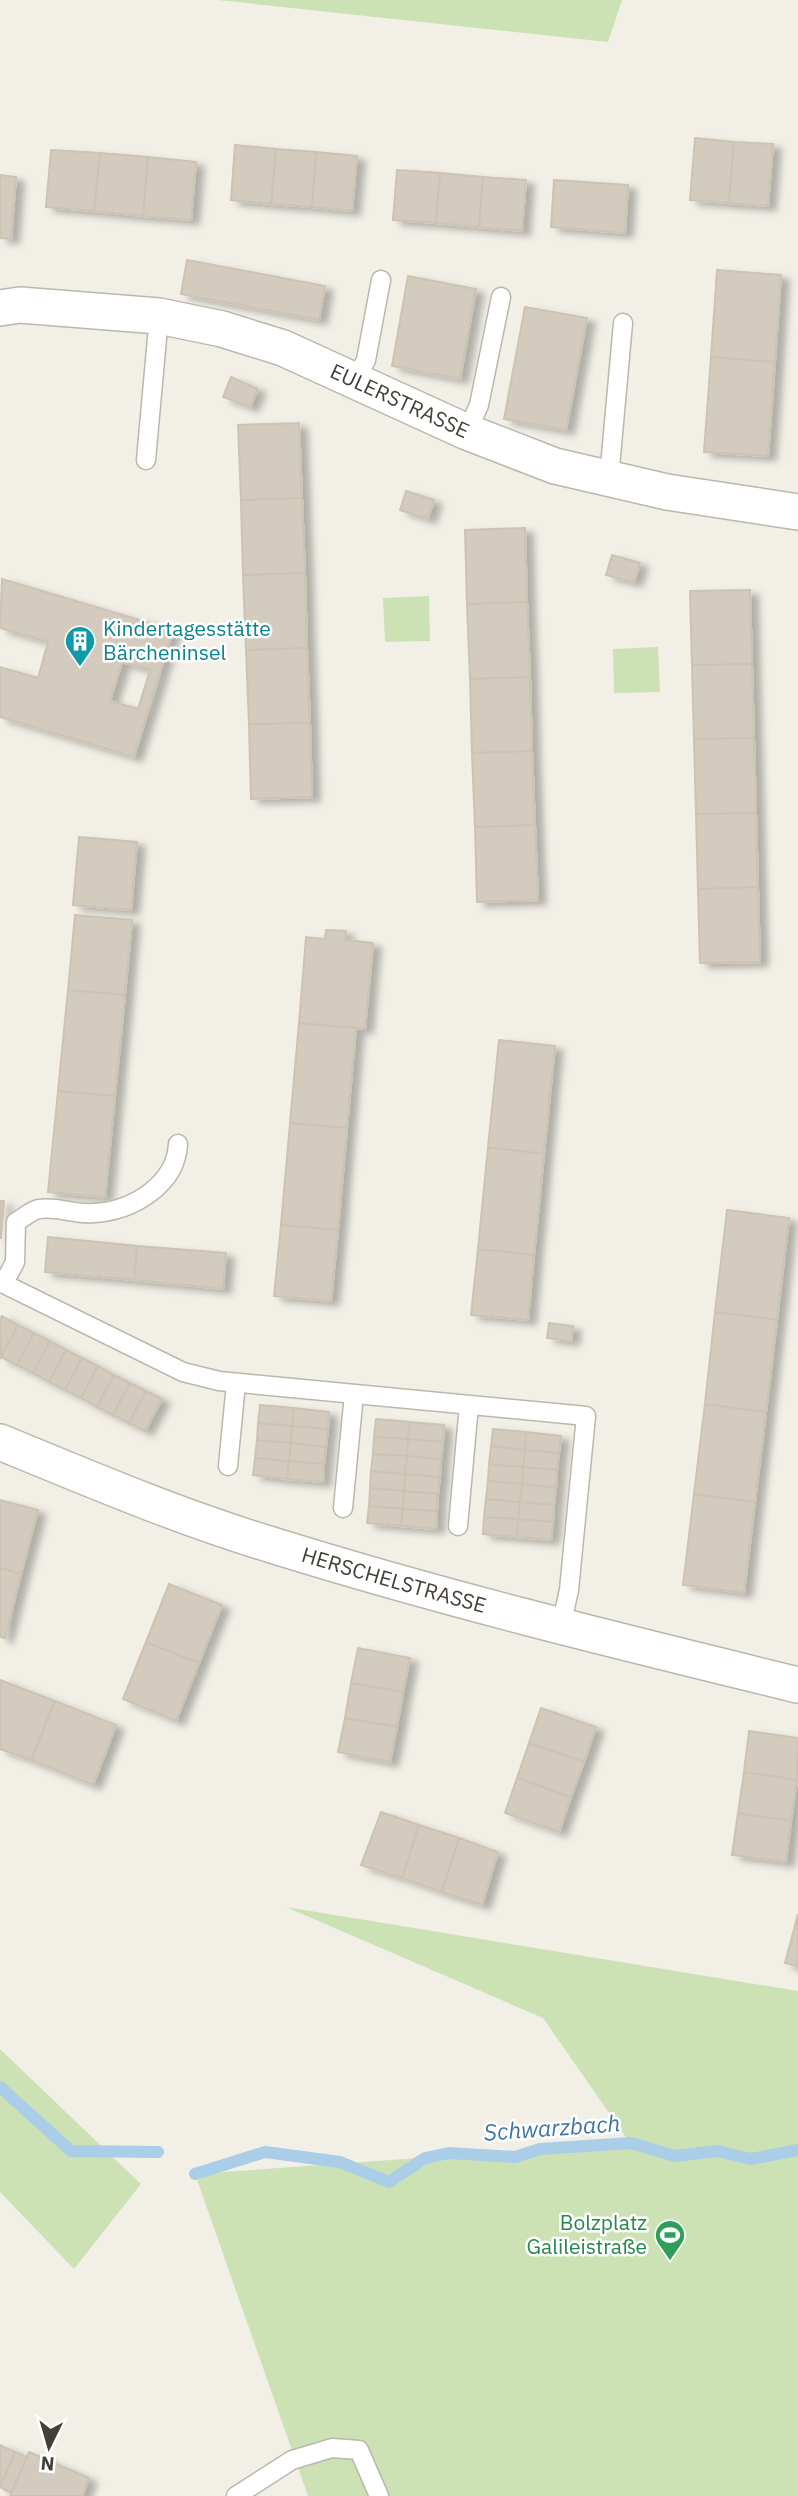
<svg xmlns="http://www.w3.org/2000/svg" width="798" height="2496" viewBox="0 0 798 2496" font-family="'IBM Plex Sans',sans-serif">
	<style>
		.green { fill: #cce2b4 }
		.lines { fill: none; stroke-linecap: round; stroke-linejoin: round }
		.stream { stroke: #aacde8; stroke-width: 12 }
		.building { fill: #d2cbbe; stroke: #ccc3b2; stroke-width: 2; fill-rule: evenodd; filter: url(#shadow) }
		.lane-casing { stroke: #bcb7ab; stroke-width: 21 }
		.street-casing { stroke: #bcb7ab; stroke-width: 38 }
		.lane { stroke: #fff; stroke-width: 18 }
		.street { stroke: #fff; stroke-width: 35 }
		.labels { text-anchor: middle; stroke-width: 5; stroke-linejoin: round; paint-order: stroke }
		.street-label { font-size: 21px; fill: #443f37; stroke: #fff }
		.culture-label { font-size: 21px; fill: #0d838f; stroke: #fff; text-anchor: start }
		.leisure-label { font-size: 21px; fill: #27864d; stroke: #fff; text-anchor: end }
		.water-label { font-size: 23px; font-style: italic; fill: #3c75a4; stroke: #fff }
	</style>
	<defs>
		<filter id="shadow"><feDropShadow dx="8" dy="4.5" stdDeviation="3.5" flood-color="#0004"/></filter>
	</defs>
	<rect width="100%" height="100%" fill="#f2efe7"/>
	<path class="green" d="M218 0H622L608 42Z
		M429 596 430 641 385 642 383 598Z
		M658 647 660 692 614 693 613 649Z
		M286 1907 798 1991V2496H308L195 2174 630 2143 543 2018Z
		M0 2049 141 2184 74 2269 0 2192Z"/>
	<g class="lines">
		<path class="stream" d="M0 2087 71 2151 158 2152
			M195 2174 265 2152 340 2162 389 2182 425 2158 449 2153 515 2157 540 2149 631 2143 675 2156 717 2151 751 2159 798 2150"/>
	</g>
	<path class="building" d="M695 138 734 142 729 203 690 200Z
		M734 142 773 144 768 206 729 203Z
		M235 145 276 149 271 204 231 200Z
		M276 149 316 152 312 207 271 204Z
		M51 150 100 153 94 211 46 207Z
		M316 152 357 156 352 211 312 207Z
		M100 153 148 157 143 216 94 211Z
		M148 157 196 162 191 220 143 216Z
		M397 170 440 173 436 223 393 220Z
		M440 173 483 177 479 227 436 223Z
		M0 175 16 177 11 239 0 238Z
		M483 177 526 180 522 231 479 227Z
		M554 180 628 185 625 233 551 227Z
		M187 260 325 286 319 320 181 294Z
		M717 270 781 275 775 362 711 357Z
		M408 276 476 289 460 379 392 366Z
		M525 307 587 318 566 430 504 419Z
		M711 357 775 362 768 456 704 452Z
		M231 377 258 389 250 407 223 397Z
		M299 423 302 498 241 500 238 425Z
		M406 491 434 500 428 519 400 510Z
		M302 498 305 573 243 575 241 500Z
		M525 528 527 602 467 604 465 530Z
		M612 555 640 563 634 582 606 575Z
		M305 573 307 648 246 650 243 575Z
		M2 579 173 630 134 757 0 717V667L38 678 48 642 0 628ZM122 662 150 670 138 709 110 701Z
		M750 590 752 664 692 665 690 591Z
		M527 602 530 677 470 679 467 604Z
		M307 648 310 723 249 724 246 650Z
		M752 664 754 738 694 739 692 665Z
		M530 677 532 751 472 753 470 679Z
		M310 723 312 797 251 799 249 724Z
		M754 738 756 813 696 814 694 739Z
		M532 751 535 825 475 827 472 753Z
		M756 813 758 887 698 889 696 814Z
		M535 825 538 900 477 902 475 827Z
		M79 837 137 842 131 910 73 905Z
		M758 887 760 962 700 963 698 889Z
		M75 915 132 920 125 995 68 990Z
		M326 930 346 931 345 940 373 943 365 1029 299 1023 306 937 325 939Z
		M68 990 125 995 115 1096 58 1091Z
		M299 1023 356 1028 347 1128 290 1123Z
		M499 1040 555 1046 544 1154 488 1147Z
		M58 1091 115 1096 105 1197 48 1192Z
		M290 1123 347 1128 338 1230 281 1225Z
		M488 1147 544 1154 534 1255 478 1249Z
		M0 1201H4L1 1238H0Z
		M727 1210 789 1218 777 1320 715 1312Z
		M281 1225 338 1230 331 1301 274 1296Z
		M48 1237 137 1246 134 1280 45 1272Z
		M137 1246 226 1253 223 1289 134 1280Z
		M478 1249 534 1255 528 1320 471 1315Z
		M715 1312 777 1320 766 1412 705 1404Z
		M2 1316 18 1325 1 1357 0 1320Z
		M549 1323 573 1326 571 1341 547 1338Z
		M18 1325 34 1333 17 1365 1 1357Z
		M34 1333 50 1341 33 1373 17 1365Z
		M50 1341 66 1350 49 1382 33 1373Z
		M66 1350 82 1358 65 1390 49 1382Z
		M82 1358 98 1366 81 1398 65 1390Z
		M98 1366 114 1375 97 1407 81 1398Z
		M114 1375 130 1383 113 1415 97 1407Z
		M130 1383 146 1391 129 1423 113 1415Z
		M146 1391 162 1399 145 1431 129 1423Z
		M705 1404 766 1412 755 1502 694 1494Z
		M260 1405 294 1408 292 1426 258 1423Z
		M294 1408 329 1412 328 1429 292 1426Z
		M376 1419 410 1422 408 1439 374 1437Z
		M410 1422 444 1425 443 1442 408 1439Z
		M258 1423 292 1426 291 1443 257 1440Z
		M292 1426 328 1429 326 1447 291 1443Z
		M493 1429 526 1432 525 1450 491 1446Z
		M526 1432 561 1436 559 1453 525 1450Z
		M374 1437 408 1439 407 1456 373 1454Z
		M408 1439 443 1442 441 1459 407 1456Z
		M257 1440 291 1443 289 1461 255 1458Z
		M291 1443 326 1447 324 1464 289 1461Z
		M491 1446 525 1450 523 1467 489 1464Z
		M525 1450 559 1453 557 1470 523 1467Z
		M373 1454 407 1456 405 1474 371 1471Z
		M407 1456 441 1459 440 1477 405 1474Z
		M255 1458 289 1461 287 1479 253 1475Z
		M289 1461 324 1464 323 1482 287 1479Z
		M489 1464 523 1467 522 1484 488 1481Z
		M523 1467 557 1470 556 1488 522 1484Z
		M371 1471 405 1474 404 1491 370 1488Z
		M405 1474 440 1477 438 1494 404 1491Z
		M488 1481 522 1484 520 1502 486 1499Z
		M522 1484 556 1488 554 1505 520 1502Z
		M370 1488 404 1491 403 1509 369 1506Z
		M404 1491 438 1494 437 1511 403 1509Z
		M694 1494 755 1502 744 1593 683 1585Z
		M486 1499 520 1502 518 1519 484 1517Z
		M0 1500 38 1510 21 1574 0 1568Z
		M520 1502 554 1505 553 1522 518 1519Z
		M369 1506 403 1509 401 1526 367 1523Z
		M403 1509 437 1511 436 1529 401 1526Z
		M484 1517 518 1519 517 1537 483 1534Z
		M518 1519 553 1522 551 1540 517 1537Z
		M0 1568 21 1574 5 1638 0 1637Z
		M169 1584 222 1605 199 1663 146 1642Z
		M146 1642 199 1663 176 1721 123 1699Z
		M358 1648 410 1658 403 1692 351 1683Z
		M0 1680 55 1701 31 1760 0 1749Z
		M351 1683 403 1692 397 1727 345 1718Z
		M55 1701 116 1725 93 1785 31 1760Z
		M541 1708 596 1727 584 1762 529 1743Z
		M345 1718 397 1727 390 1762 338 1752Z
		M749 1731 798 1738 797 1780 744 1772Z
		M529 1743 584 1762 571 1797 517 1778Z
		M744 1772 797 1780 791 1821 738 1813Z
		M517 1778 571 1797 559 1832 505 1813Z
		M381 1812 419 1825 402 1878 361 1865Z
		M738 1813 791 1821 786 1862 732 1855Z
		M419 1825 459 1838 442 1892 402 1878Z
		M459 1838 498 1852 482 1905 442 1892Z
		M798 1914V1966L785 1963Z
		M0 2445 15 2452 0 2487Z
		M15 2452 27 2457 11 2493 0 2487Z
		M29 2452 89 2478 82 2496H10Z"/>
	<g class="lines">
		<g class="lane-casing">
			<path id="lane" d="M355 381 366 360 381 280
				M467 432 479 405 501 297
				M146 460 159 316
				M609 478 623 323
				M0 1282 183 1372 219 1381 586 1416 569 1590 561 1626
				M4 1283 15 1262 16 1222C23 1218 32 1210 39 1209 57 1206 76 1215 94 1213 132 1211 176 1185 178 1144
				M228 1466 236 1383
				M343 1508 354 1394
				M458 1526 469 1405
				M236 2496 292 2460 332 2448 359 2450 379 2496"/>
		</g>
		<g class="street-casing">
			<g id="street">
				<path id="s1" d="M0 308 20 305 159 316 222 329 283 348 467 432 555 466 667 492 798 512"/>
				<path id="s2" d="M0 1442C90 1479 179 1517 272 1545 445 1599 622 1642 798 1685"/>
			</g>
		</g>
		<use href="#lane" class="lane"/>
		<use href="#street" class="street"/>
	</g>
	<defs>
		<g id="building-pin" transform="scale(1.575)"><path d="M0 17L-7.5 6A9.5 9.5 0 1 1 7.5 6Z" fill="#0f9aa8" stroke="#fff"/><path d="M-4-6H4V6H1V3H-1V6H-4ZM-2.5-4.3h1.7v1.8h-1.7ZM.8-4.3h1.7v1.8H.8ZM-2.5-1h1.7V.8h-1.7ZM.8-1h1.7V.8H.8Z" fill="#fff"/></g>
		<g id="stadium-pin" transform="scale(1.575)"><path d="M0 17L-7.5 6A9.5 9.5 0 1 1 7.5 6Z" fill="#2e9e5b" stroke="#fff"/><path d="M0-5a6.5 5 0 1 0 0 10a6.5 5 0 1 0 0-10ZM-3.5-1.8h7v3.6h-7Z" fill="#fff"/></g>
	</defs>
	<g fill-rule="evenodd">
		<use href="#building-pin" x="80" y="641"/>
		<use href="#stadium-pin" x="670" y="2235"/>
	</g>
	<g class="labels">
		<g class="street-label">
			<text dy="7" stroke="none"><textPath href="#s1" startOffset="416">EULERSTRASSE</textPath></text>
			<text dy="7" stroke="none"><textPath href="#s2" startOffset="418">HERSCHELSTRASSE</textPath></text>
		</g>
		<g class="culture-label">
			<text x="103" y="636">Kindertagesstätte<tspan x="103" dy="24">Bärcheninsel</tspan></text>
		</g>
		<g class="leisure-label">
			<text x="647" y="2230">Bolzplatz<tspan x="647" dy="24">Galileistraße</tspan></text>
		</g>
		<g class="water-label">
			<text transform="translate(552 2128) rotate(-4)" y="8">Schwarzbach</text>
		</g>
	</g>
	<g transform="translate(49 2447) rotate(185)" stroke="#ffffff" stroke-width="5" paint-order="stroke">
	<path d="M0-5L12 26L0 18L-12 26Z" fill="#443f37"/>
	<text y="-10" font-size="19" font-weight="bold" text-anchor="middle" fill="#443f37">N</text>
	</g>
</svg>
